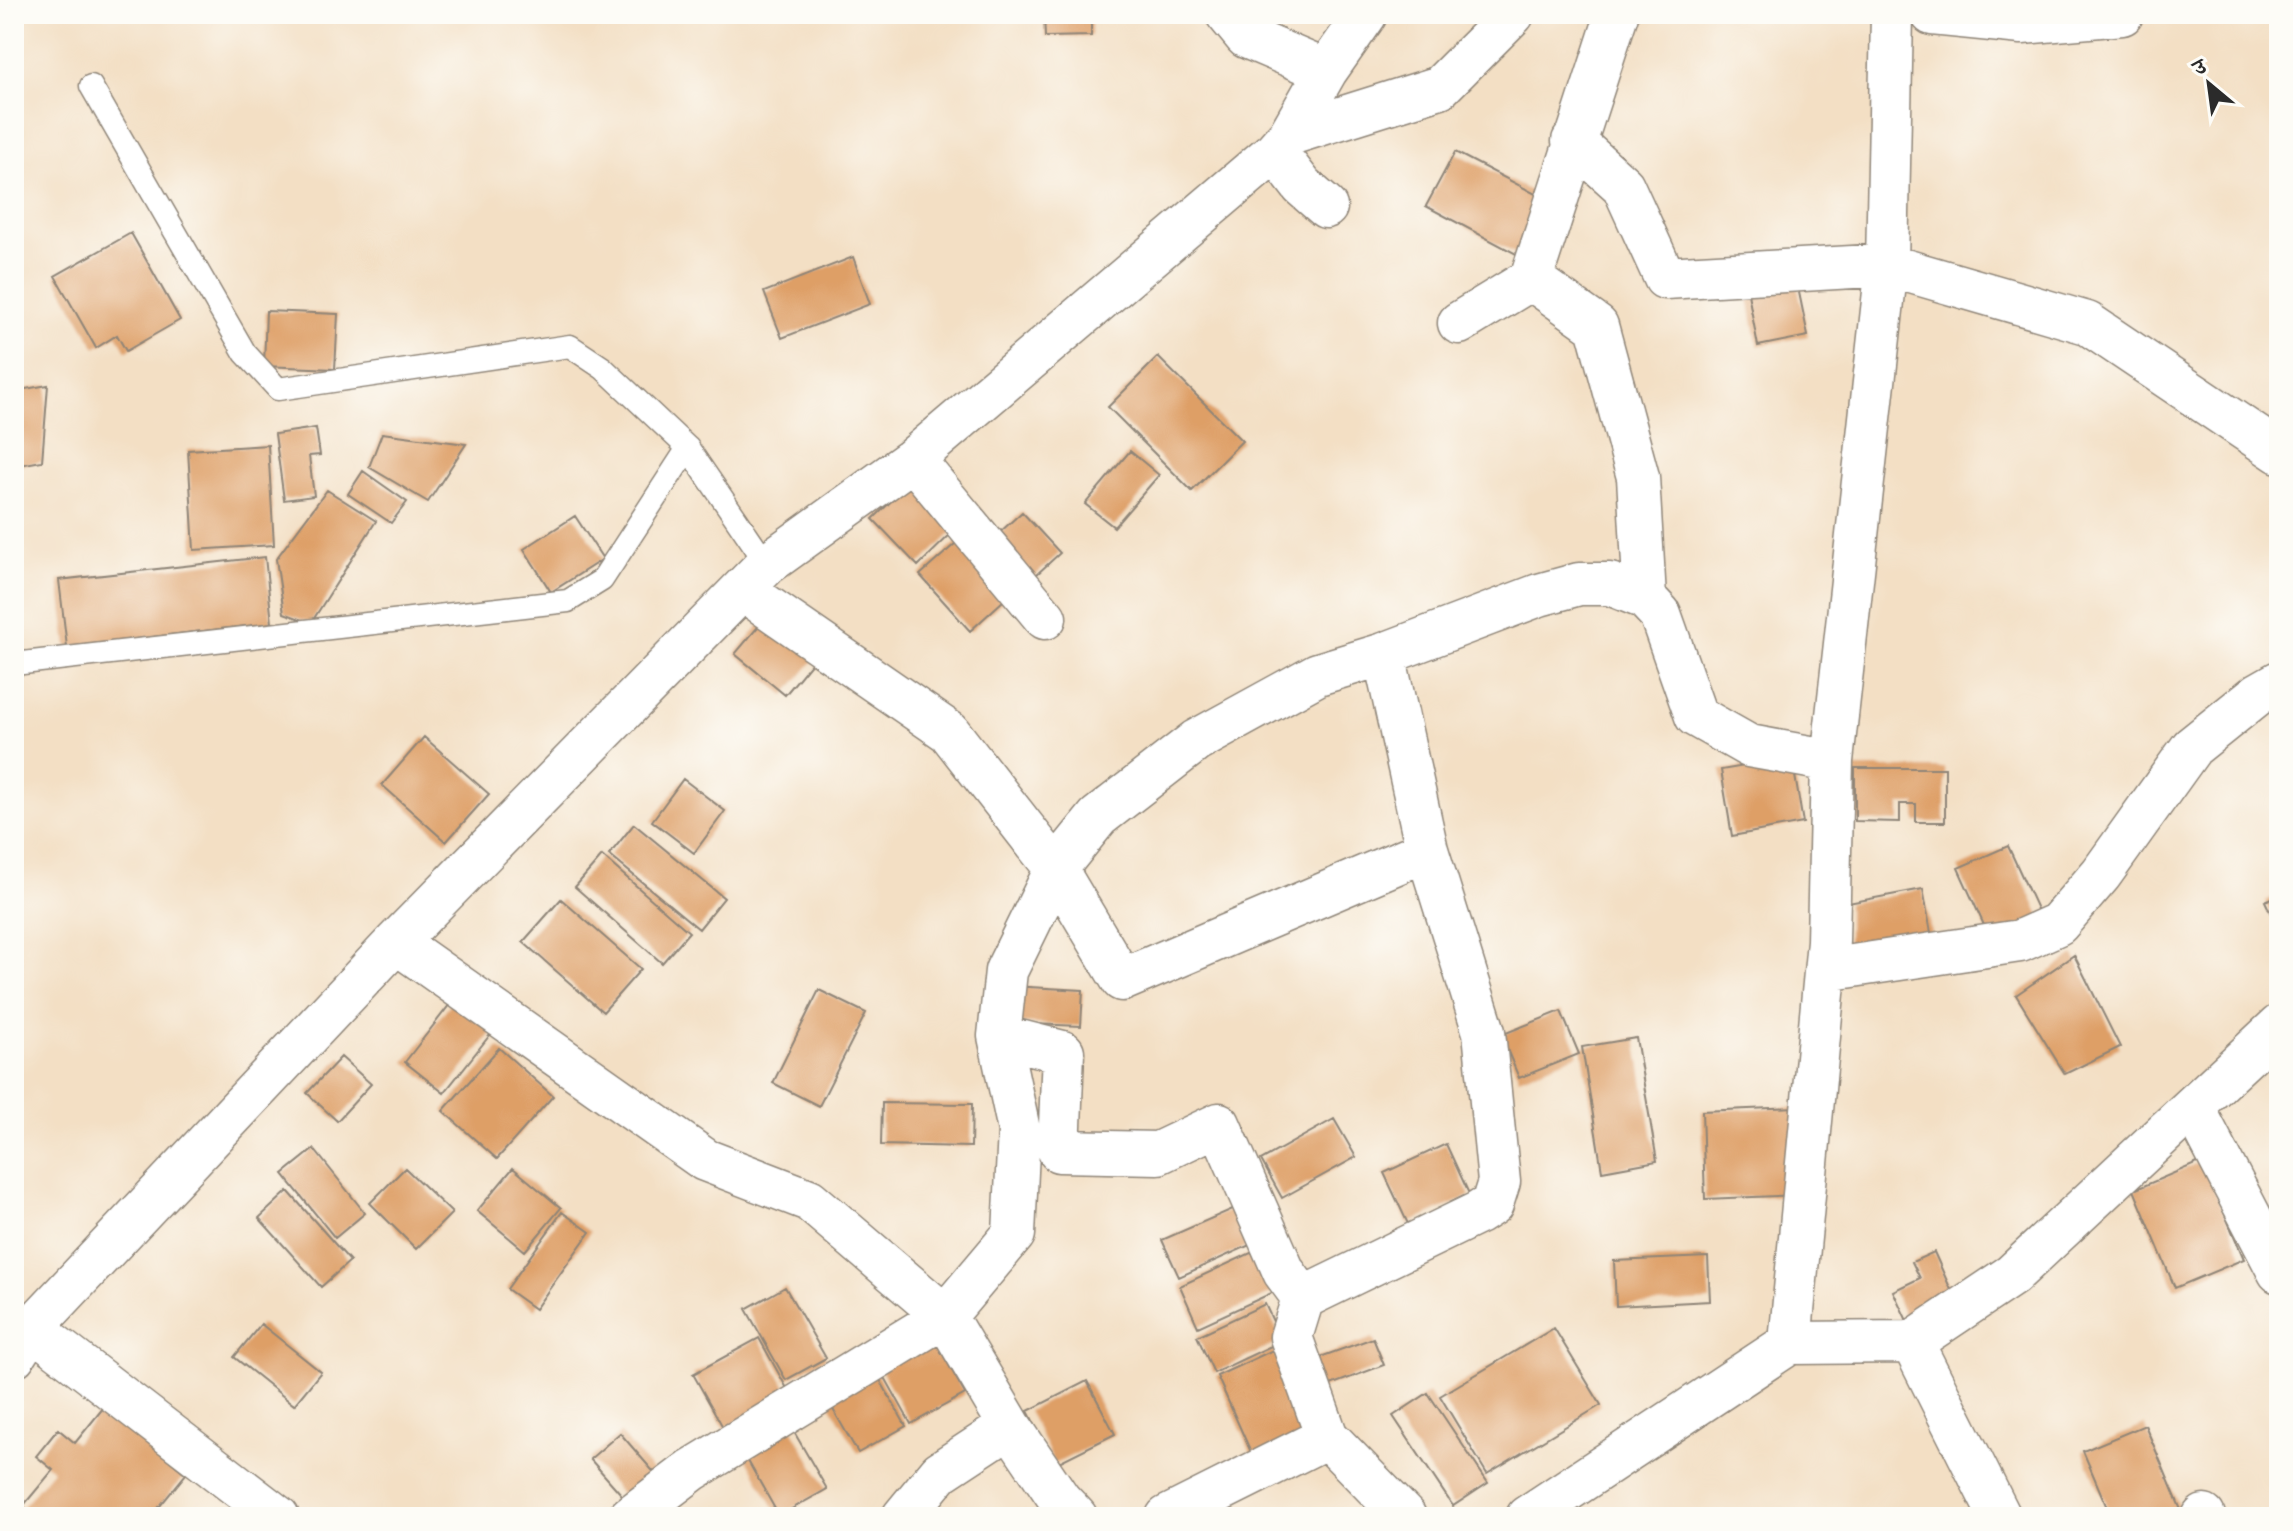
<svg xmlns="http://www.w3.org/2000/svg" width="2293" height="1531" viewBox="0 0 2293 1531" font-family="'Sorts Mill Goudy','Noto Serif Devanagari',serif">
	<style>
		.building { fill: #de9f66 }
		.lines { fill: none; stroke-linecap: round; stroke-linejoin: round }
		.service-casing { stroke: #8f8578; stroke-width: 25 }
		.minor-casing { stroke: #8f8578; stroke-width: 45 }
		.service { stroke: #fff; stroke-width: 22 }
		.minor { stroke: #fff; stroke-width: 42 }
	</style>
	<rect width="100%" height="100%" fill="#fdfcf7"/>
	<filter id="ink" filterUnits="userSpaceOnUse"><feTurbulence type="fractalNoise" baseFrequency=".0125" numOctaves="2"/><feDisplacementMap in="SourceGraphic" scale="16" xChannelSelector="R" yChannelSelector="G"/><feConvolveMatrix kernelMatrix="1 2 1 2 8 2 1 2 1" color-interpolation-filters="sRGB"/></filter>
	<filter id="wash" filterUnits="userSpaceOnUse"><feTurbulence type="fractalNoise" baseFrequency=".006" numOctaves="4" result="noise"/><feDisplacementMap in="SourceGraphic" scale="32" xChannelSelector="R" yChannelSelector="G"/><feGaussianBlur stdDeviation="1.8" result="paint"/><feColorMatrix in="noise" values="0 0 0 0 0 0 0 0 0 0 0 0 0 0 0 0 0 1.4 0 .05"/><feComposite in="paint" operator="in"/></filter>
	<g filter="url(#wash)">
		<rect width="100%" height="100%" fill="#f3dfc4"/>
		<g id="blocks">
			<path class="building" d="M1044 14H1091V36L1045 37Z
				M1455 152 1547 200 1518 255 1426 206Z
				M131 233 180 320 126 351 117 335 96 348 55 276Z
				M853 257 870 304 782 338 764 292Z
				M1795 273 1808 336 1758 346 1746 283Z
				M266 311 338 314 335 369 264 366Z
				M1158 357 1242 441 1192 491 1108 407Z
				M48 385 42 461 14 466V391Z
				M316 428 320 455 309 456 314 496 284 500 275 434Z
				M382 433 466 444 428 502 369 467Z
				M268 445 274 545 194 550 188 450Z
				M1130 451 1159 475 1114 527 1085 504Z
				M363 471 407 502 391 523 348 494Z
				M915 478 960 525 918 566 873 519Z
				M327 490 376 521 311 623 284 613 276 559Z
				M1022 512 1060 553 1024 586 986 545Z
				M575 516 603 559 551 592 524 549Z
				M965 535 1015 590 970 631 920 575Z
				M265 557 272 623 67 647 59 580Z
				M768 615 818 655 785 695 735 654Z
				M424 737 489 794 446 842 382 785Z
				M1792 758 1803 823 1732 836 1721 770Z
				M1855 768H1945V822H1916V804H1900V822L1855 821Z
				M683 779 725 811 694 853 652 821Z
				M634 824 724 898 699 929 609 855Z
				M2008 846 2043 922 1993 945 1958 868Z
				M602 856 689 932 662 963 575 887Z
				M1923 889 1934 949 1848 965V903Z
				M2279 895V931L2265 901Z
				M561 899 641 969 603 1012 523 942Z
				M2074 955 2120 1047 2065 1074 2016 995Z
				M1010 986 1083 990 1081 1026 1008 1023Z
				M819 990 866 1013 819 1106 773 1083Z
				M457 995 497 1026 444 1093 405 1062Z
				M1561 1011 1579 1054 1519 1078 1501 1035Z
				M1636 1038 1657 1161 1602 1171 1582 1047Z
				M499 1048 553 1096 497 1159 443 1111Z
				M341 1057 371 1084 337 1121 307 1093Z
				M882 1103 972 1104 971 1147 881 1145Z
				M1796 1107 1799 1195 1705 1199 1702 1111Z
				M1334 1119 1356 1157 1282 1198 1261 1160Z
				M1446 1144 1470 1196 1408 1224 1384 1173Z
				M314 1149 365 1213 335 1238 283 1174Z
				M2202 1161 2244 1259 2175 1288 2134 1190Z
				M405 1168 452 1213 416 1249 370 1203Z
				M513 1168 561 1208 525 1251 477 1211Z
				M288 1191 350 1261 321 1287 259 1218Z
				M1244 1204 1261 1240 1179 1277 1162 1240Z
				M562 1212 590 1232 535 1309 507 1289Z
				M1255 1251 1274 1292 1198 1327 1180 1286Z
				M1934 1252 1956 1301 1908 1323 1893 1291 1920 1278 1912 1262Z
				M1708 1257 1710 1301 1616 1306 1614 1261Z
				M785 1287 826 1358 786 1380 746 1309Z
				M1265 1304 1282 1341 1214 1373 1197 1336Z
				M261 1324 321 1372 294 1405 234 1357Z
				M1554 1328 1601 1405 1487 1474 1440 1396Z
				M932 1335 965 1394 911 1424 878 1365Z
				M759 1338 789 1392 724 1429 693 1374Z
				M1373 1338 1384 1365 1320 1389 1309 1361Z
				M1273 1350 1310 1435 1254 1459 1217 1376Z
				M875 1371 906 1426 858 1453 827 1399Z
				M1087 1381 1115 1434 1055 1464 1028 1411Z
				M1428 1393 1488 1483 1453 1506 1393 1416Z
				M104 1407 186 1474 151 1517H36L23 1506 53 1470 36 1456 58 1429 75 1443Z
				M786 1418 827 1489 779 1516 739 1445Z
				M2145 1425 2184 1517H2111L2083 1451Z
				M620 1433 658 1477 629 1503 590 1459Z"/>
		</g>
	</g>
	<g filter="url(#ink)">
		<use href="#blocks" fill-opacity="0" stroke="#8f8578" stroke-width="2"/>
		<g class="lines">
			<g class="service-casing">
				<path id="service" d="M91 86 245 353 278 389 570 346 603 368 688 448 767 564
					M14 664 568 601 602 580 688 448"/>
			</g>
			<g class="minor-casing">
				<path id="minor" d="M1227 14 1246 37 1326 71
					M1932 14 2022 23 2122 14
					M1290 134 1440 87 1513 14
					M1573 141 1623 186 1665 278 1887 265 2087 323 2279 452
					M1275 151 1302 186 1326 207
					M1531 279 1597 326 1638 477 1645 598
					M1459 323 1531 279 1617 14
					M913 459 1045 618
					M743 590 949 732 1056 869 1122 980 1427 850
					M396 942 705 1160 809 1200 945 1316 1010 1426 1060 1500 1076 1517
					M1826 970 2020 941 2058 924 2101 874 2192 747 2258 694 2279 682
					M999 1036 1063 1052 1059 1151 1158 1153 1219 1124 1284 1272 1303 1298 1291 1337 1327 1437 1405 1517
					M2193 1107 2279 1272
					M1303 1298 1478 1213 1492 1204 1499 1182 1484 1032 1427 850 1384 654
					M32 1328 278 1517
					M1912 1342 2000 1517
					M1790 1343 1828 941 1832 761 1887 265 1892 14
					M14 1356 32 1328 396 942 767 564 913 459 1275 151 1290 134 1326 71 1366 14
					M630 1517 692 1470 945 1316 1014 1234 1019 1130 999 1036 1006 971 1056 869 1098 817 1196 741 1318 674 1384 654 1539 595 1579 584H1610L1645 598 1660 614 1696 716 1749 746 1832 761
					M903 1517 940 1472 1010 1426
					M1167 1517 1327 1437
					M1527 1517 1790 1343 1912 1342 2012 1275 2279 1026
					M2203 1517 2204 1516"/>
			</g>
			<use href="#service" class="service"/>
			<use href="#minor" class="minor"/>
		</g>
	</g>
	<rect width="2293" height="1531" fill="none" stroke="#fdfcf7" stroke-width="48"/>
	<g transform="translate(2209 84) rotate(331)" stroke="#fdfcf7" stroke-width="6" paint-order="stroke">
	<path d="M0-6L14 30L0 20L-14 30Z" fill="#2b2b2b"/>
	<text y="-12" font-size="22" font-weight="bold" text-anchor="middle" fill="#2b2b2b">उ</text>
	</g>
</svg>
